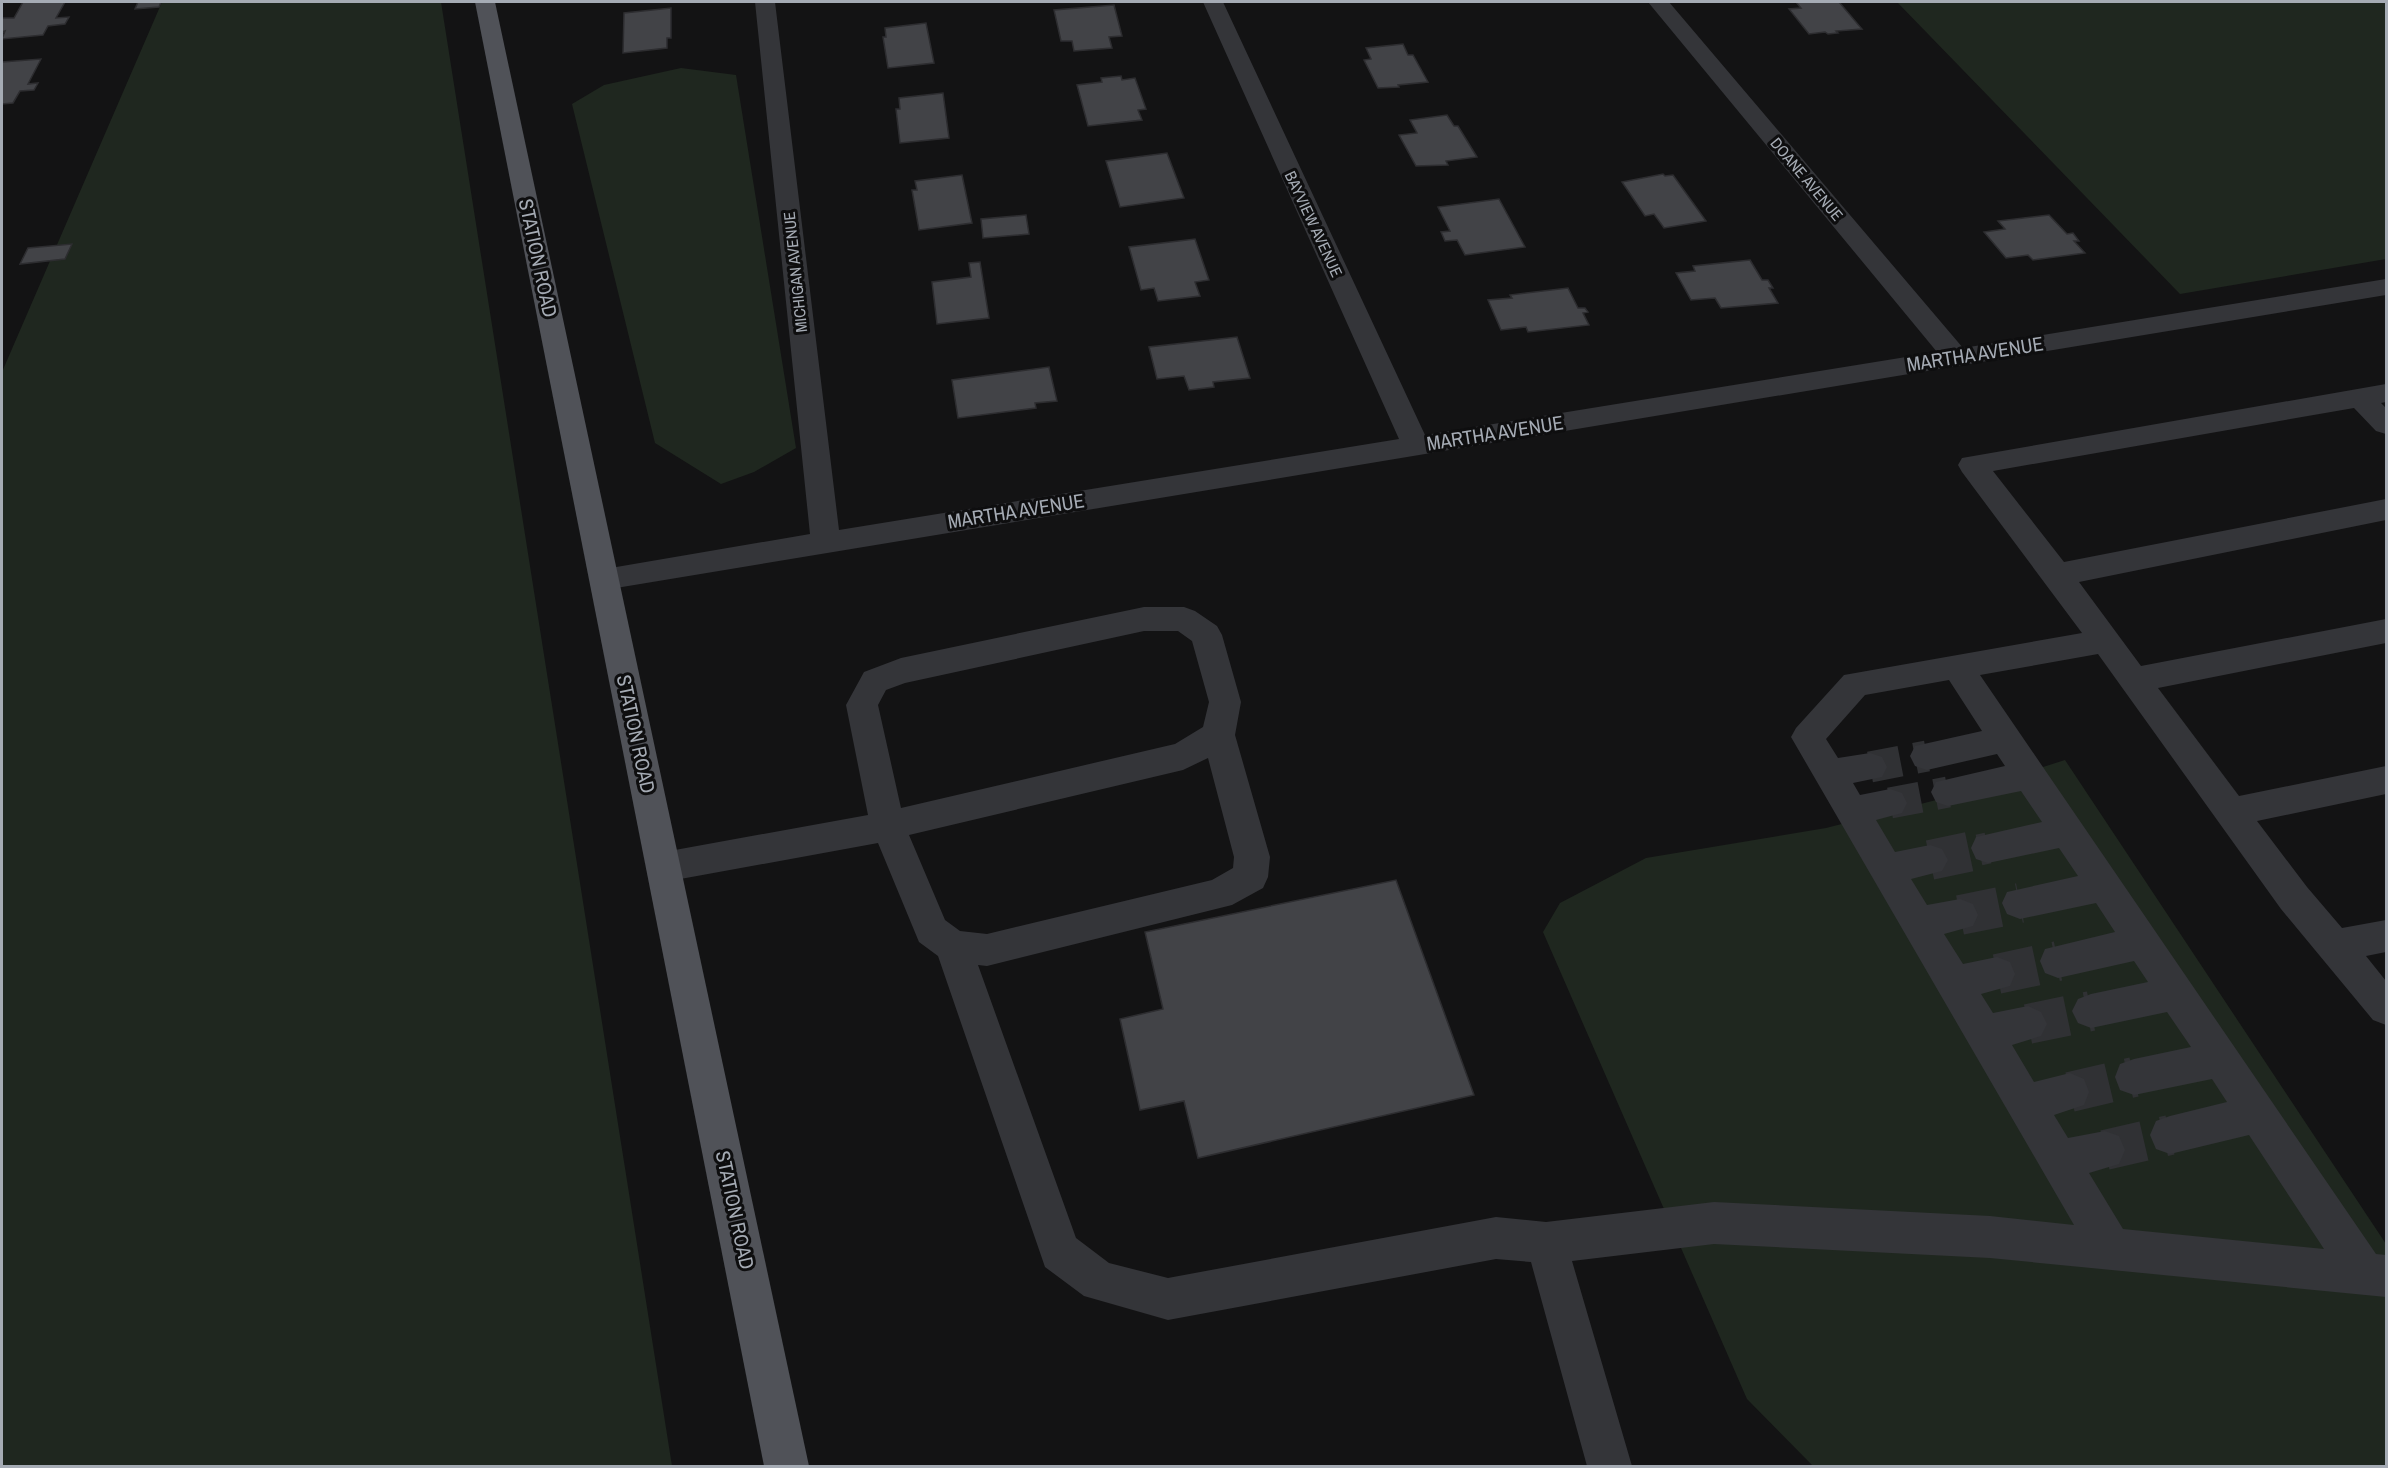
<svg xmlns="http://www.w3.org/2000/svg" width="2388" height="1468" viewBox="0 0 2388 1468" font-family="'Archivo Narrow',sans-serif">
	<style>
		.green { fill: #1f271f }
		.building { fill: #424347; stroke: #2d2d30; stroke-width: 1.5 }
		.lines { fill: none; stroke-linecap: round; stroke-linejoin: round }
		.minor-tunnel-far1 { stroke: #303134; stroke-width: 31; stroke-dasharray: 31 15; stroke-linecap: butt }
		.minor-tunnel { stroke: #303134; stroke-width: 40; stroke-dasharray: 40 20; stroke-linecap: butt }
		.minor { fill: #343539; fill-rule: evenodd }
		.major { fill: #505258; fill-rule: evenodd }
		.labels { text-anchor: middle; stroke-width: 6; stroke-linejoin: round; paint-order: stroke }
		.far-street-label { font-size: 16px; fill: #a5abb4; stroke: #0e0e0f }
		.street-label { font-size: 20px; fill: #a5abb4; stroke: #0e0e0f }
	</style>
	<rect width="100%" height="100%" fill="#131314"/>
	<path class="green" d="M162 2H441L672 1466H2V372Z
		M1897 2H2386V259L2180 294Z
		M681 68 736 75 796 448 754 472 721 484 655 443 572 104 604 85Z
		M2065 760 2386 1244V1466H1813L1747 1399 1543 932 1560 903 1646 858 1826 828 1952 796Z"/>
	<path class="building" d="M23 2H65L56 18 69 17 65 24 48 26 43 35 2 39 5 31 2 32V18H14Z
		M138 2H161L159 7 135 9Z
		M1796 2H1839L1862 29 1836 31 1838 33 1828 34 1825 32 1809 34 1789 9 1801 8Z
		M1114 5 1122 36 1109 37 1112 48 1074 51 1072 41H1061L1054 10Z
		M671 8V38H667V48L623 53 624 13Z
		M926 23 934 63 888 68 883 37H886L885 28Z
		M1403 44 1408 55H1413L1428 82 1398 85 1399 87 1378 88 1364 60 1371 59 1366 48Z
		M41 59 28 84 38 83 34 90 20 91 13 103 2 104V62Z
		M1121 76 1122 80 1135 78 1146 109 1138 110 1142 120 1088 126 1077 85 1102 82 1101 78Z
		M943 93 949 138 900 143 896 109H900L899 98Z
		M1447 115 1454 126H1458L1477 157 1446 161 1448 165 1416 166 1399 135 1417 133 1410 120Z
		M1167 153 1184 198 1120 207 1106 161Z
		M1663 174 1665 176 1673 175 1706 221 1664 228 1654 214 1645 216 1622 182Z
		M962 175 972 223 919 230 912 190H917L915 181Z
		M1499 199 1525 247 1465 255 1457 240 1445 241 1441 232 1450 231 1438 207Z
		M1026 215 1029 234 983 238 981 219Z
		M2049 215 2067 234 2073 233 2079 241H2074L2085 253 2033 260 2028 255 2006 258 1984 232 2005 229 1998 221Z
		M1195 239 1209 280 1195 282 1200 296 1158 301 1154 288 1141 290 1129 247Z
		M72 244 65 259 20 264 28 248Z
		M1750 260 1762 280H1768L1773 288H1769L1778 303 1721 308 1715 298 1691 300 1676 273 1695 271 1693 266Z
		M980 262 989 318 937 324 932 282 971 277 969 263Z
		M1568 288 1578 308H1585L1588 312 1583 313 1589 325 1528 332 1526 327 1501 330 1488 300 1512 298 1510 295Z
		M1237 337 1250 378 1213 382 1214 387 1189 390 1184 376 1157 379 1149 347Z
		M1049 367 1057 401 1035 403 1036 408 958 418 952 380Z
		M1396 880 1474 1095 1198 1158 1184 1101 1140 1110 1120 1019 1163 1009 1145 932Z"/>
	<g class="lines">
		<path class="minor-tunnel-far1" d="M1870 767 1927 756
			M1890 803 1948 792
			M1979 850 1988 848"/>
		<path class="minor-tunnel" d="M1930 860 1987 848
			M1960 915 2020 903
			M1997 974 2058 961
			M2028 1024 2091 1011
			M2070 1092 2134 1077
			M2105 1150 2170 1135"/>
		<path class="minor" d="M755 2H775L839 530 1399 439 1203 2H1223L1425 435 1937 352 1648 2H1669L1963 348 2386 279V295L604 590 593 587 589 579 593 571 810 534Z
			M2386 384V402L2381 403 2386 408V434L2376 431 2354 408 1993 471 2064 562 2386 499V520L2079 582 2141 666 2386 619V643L2158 688 2239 796 2386 766V794L2257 821 2307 887 2342 928 2386 920V952L2366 956 2386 981V1025L2373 1020 2281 909 2098 654 1980 675 2376 1254 2386 1255V1297L1990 1258 1714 1244 1572 1261 1632 1466H1587L1531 1262 1496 1259 1168 1320 1084 1296 1045 1267 938 956 919 942 878 843 664 882 652 878 646 867 652 856 664 852 868 815 846 705 864 672 901 658 1144 607H1184L1195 611 1217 626 1222 635 1241 702 1235 735 1270 857 1268 877 1263 888 1232 905 987 966 978 965 1076 1238 1109 1263 1168 1278 1496 1217 1546 1222 1714 1202 1990 1216 2074 1225 1791 737 1796 728 1844 675 2082 633 1962 472 1958 465 1962 458ZM1144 631H1178L1192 641 1209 702 1203 727 1175 744 901 808 878 705 886 690 905 683ZM1949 680 1982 731 1915 746 1910 756 1915 766 1927 770 1997 754 2005 766 1936 782 1931 792 1936 802 1948 806 2021 791 2042 822 1976 837 1971 848 1976 859 1988 863 2059 848 2078 876 2007 892 2002 903 2007 914 2020 919 2096 903 2115 932 2045 949 2040 961 2045 973 2058 978 2134 961 2148 982 2091 994 2078 999 2072 1011 2078 1023 2091 1028 2167 1012 2191 1047 2134 1059 2120 1064 2115 1077 2120 1090 2134 1095 2212 1079 2227 1102 2170 1116 2156 1121 2150 1135 2156 1149 2170 1154 2249 1135 2324 1249 2123 1229 2089 1173 2119 1164 2125 1150 2119 1136 2105 1131 2068 1138 2054 1115 2084 1105 2089 1092 2084 1079 2070 1073 2034 1082 2012 1045 2041 1036 2047 1024 2041 1012 2028 1006 1993 1013 1981 994 2010 986 2015 974 2010 962 1997 957 1963 964 1944 934 1973 926 1978 915 1973 904 1960 899 1927 905 1911 879 1942 871 1948 860 1942 849 1930 845 1895 852 1876 820 1902 813 1907 803 1902 793 1890 789 1860 795 1853 783 1882 777 1887 767 1882 757 1870 753 1838 758 1826 739 1865 695ZM1208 758 1234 857 1233 868 1212 880 987 934 960 931 945 920 909 835 1183 770Z"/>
		<path class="major" d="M475 2H495L809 1466H764Z"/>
	</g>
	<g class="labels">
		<g class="far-street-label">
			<text transform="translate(1807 179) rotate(50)" y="6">DOANE AVENUE</text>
			<text transform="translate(1314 224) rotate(65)" y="6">BAYVIEW AVENUE</text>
			<text transform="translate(795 272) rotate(-96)" y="6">MICHIGAN AVENUE</text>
		</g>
		<g class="street-label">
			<text transform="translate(538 258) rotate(78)" y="7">STATION ROAD</text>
			<text transform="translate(1975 354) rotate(-9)" y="7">MARTHA AVENUE</text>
			<text transform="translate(1495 433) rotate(-9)" y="7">MARTHA AVENUE</text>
			<text transform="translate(1016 511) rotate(-9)" y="7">MARTHA AVENUE</text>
			<text transform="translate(636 734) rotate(78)" y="7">STATION ROAD</text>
			<text transform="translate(735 1210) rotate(78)" y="7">STATION ROAD</text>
		</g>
	</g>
	<rect width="2388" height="1468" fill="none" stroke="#a5abb4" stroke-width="6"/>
</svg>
